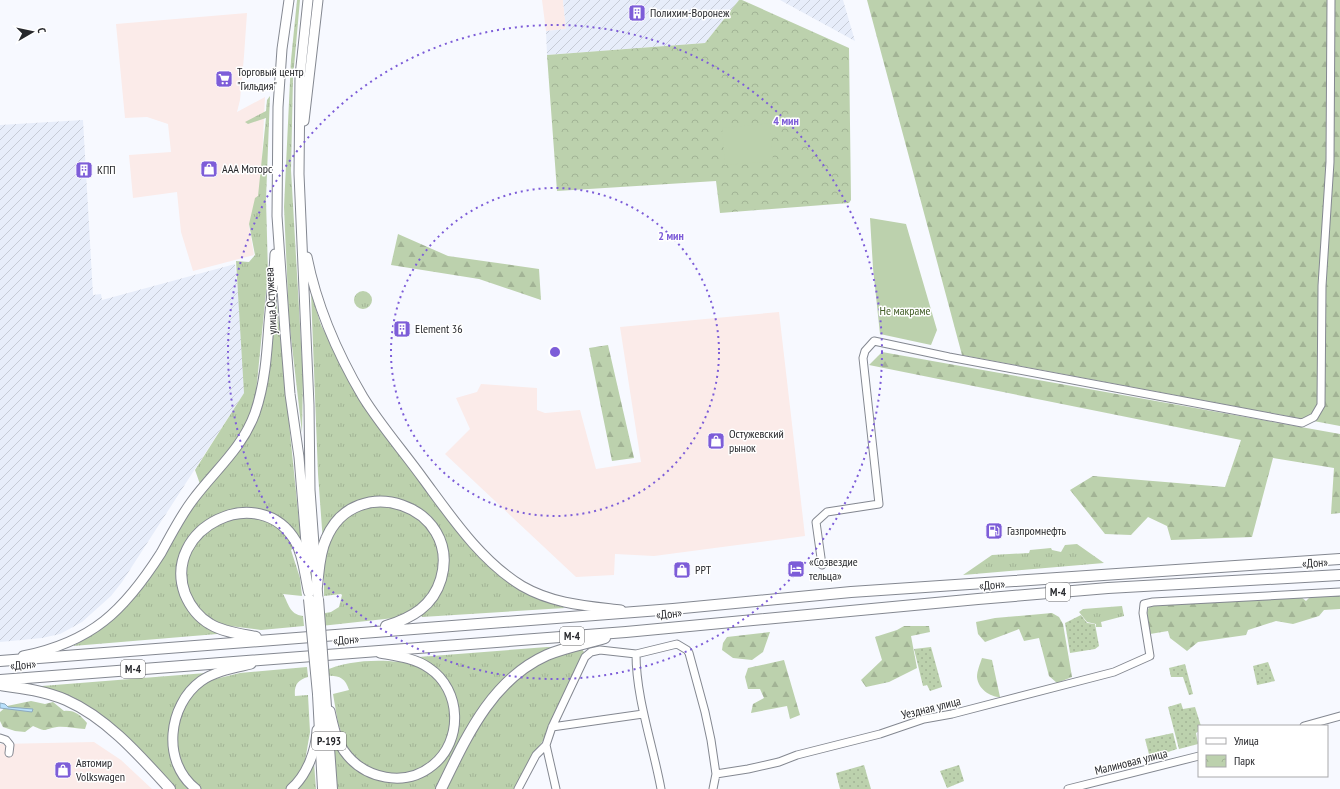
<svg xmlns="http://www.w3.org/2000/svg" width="1340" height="789" viewBox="0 0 1340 789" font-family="'PT Sans Narrow',sans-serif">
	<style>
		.commercial { fill: #fbebe9 }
		.industrial { fill: url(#industrial-furrows) }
		.grass { fill: url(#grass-tufts) }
		.forest { fill: url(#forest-firs) }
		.park { fill: url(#park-crowns) }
		.garden { fill: url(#garden-dots) }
		.pitch { fill: #bcd1ad }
		.water { fill: #b8e0fc; stroke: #8ca9be }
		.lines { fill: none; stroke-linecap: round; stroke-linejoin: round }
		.minor-casing { stroke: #848891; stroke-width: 9 }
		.major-casing { stroke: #848891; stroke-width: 11 }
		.highway-casing { stroke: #848891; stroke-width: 12 }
		.minor { stroke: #fff; stroke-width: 7 }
		.major { stroke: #fff; stroke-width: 9 }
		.highway { stroke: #fff; stroke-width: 10 }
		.highway-bridge-casing { stroke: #848891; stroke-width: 12; stroke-linecap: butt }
		.highway-bridge { stroke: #fff; stroke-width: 10 }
		.ring { fill: none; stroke: #7d5dd8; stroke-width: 2; stroke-dasharray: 2 4 }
		.labels { text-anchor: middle; stroke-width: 3; stroke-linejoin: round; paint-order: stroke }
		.shield { fill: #fff; stroke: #68686b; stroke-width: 1 }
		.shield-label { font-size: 11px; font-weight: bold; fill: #27282c }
		.poi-label { font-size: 12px; fill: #27282c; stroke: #fff; text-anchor: start }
		.street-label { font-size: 12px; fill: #27282c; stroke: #fff }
		.park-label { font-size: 12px; fill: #445f2a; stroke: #fff }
		.centre { fill: #7d5dd8; stroke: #fff; stroke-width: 2 }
		.ring-label { font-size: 12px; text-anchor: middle; font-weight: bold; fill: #7d5dd8; stroke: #fff; stroke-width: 3; stroke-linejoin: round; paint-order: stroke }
	</style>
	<defs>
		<pattern id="industrial-furrows" width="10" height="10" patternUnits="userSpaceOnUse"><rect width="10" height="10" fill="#e7edfa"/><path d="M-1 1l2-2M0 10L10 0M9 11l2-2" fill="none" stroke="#c6cbd6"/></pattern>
		<pattern id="grass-tufts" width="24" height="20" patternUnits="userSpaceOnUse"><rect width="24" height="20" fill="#bcd1ad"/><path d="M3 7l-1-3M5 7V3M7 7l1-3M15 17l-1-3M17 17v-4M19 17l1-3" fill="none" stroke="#a2b395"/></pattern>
		<pattern id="forest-firs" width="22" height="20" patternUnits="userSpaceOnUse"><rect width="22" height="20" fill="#bcd1ad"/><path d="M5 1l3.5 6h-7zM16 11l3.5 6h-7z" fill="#a2b395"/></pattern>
		<pattern id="park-crowns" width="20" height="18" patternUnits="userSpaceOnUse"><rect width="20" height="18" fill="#bcd1ad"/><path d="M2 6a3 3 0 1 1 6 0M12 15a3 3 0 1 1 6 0" fill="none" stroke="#a2b395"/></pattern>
		<pattern id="garden-dots" width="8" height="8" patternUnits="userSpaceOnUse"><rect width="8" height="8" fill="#bcd1ad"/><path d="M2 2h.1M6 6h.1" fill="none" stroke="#a2b395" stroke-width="1.8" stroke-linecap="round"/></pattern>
	</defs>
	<rect width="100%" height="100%" fill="#f7f9ff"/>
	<path class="commercial" d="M542 0H563L566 29 546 31Z
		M247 13 244 56 240 100 237 112 265 97 260 200 249 226 254 255 193 271 181 232 177 192 133 198 129 155 171 152 168 124 147 117 125 118 116 24Z
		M779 312 805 536 654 556 615 554 614 575 576 577 445 454 470 429 456 398 477 392 481 384 537 388V410L545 413 580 410 596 469 641 462 620 327Z
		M94 742 121 760 152 789H0V744Z"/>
	<path class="industrial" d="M563 0H739L705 43 547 55 546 31 566 29Z
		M780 0H843L855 41Z
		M83 120 93 295 101 294 102 300 235 264 243 344 244 393 122 582 111 596 82 622 60 634 42 638 0 642V125Z"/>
	<path class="grass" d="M297 0H300L293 78 291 170 303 378 302 433 289 320 284 207 291 60Z
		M270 96 266 199 268 273 256 392 248 420 239 437 200 484 195 470 244 393 236 261 249 262 255 255 249 224 255 198 258 196 266 118 248 124 245 122 266 111 267 100Z
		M354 300a9 9 0 1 1 18 0a9 9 0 1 1-18 0Z
		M311 293 321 325 331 344 473 550 556 604 565 608 422 617 416 609 394 618 321 626 320 614 331 612 339 607 342 595 341 594 324 596V556L318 474Z
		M276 295 301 541 291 550 300 578 302 596 283 594C289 604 289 614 303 616L304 626 261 630 222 625 217 634 73 646C117 622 139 597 164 555 174 539 181 523 192 508 214 478 244 454 258 418 273 380 272 335 276 295Z
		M1077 544 1104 563 963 575 992 555 1029 553 1030 550 1051 548 1052 550 1061 552 1065 545Z
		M1122 606 1124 616 1101 622 1102 627H1096V624L1087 622 1079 612 1083 609Z
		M547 647H552L556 657 582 649 584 652 547 735 532 756 514 789H337L333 752 345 743 338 723 333 694 349 690C345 677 338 675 325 676L324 671C348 659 390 658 416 665L419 657Z
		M307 667 308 677C297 680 294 686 295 696L308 695 310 732 305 761 314 763 316 789H175L98 713 73 697 43 688 42 686 206 673 211 680 240 673Z"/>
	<path class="forest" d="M867 0H1340V426L962 355Z
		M398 234 448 256 539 269 541 300 479 279 391 265Z
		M608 345 634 458 612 461 589 348Z
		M882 352 1340 434V513L1331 514 1334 468 1273 458 1252 537 1171 540 1167 526 1148 517 1131 535 1105 534 1070 490 1093 476 1225 487 1241 440 869 365Z
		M1340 594V609L1324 610 1319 616 1293 624 1276 621 1248 630 1246 635 1198 642 1187 651 1170 638 1168 631 1150 634 1147 612 1149 607 1159 605 1301 597 1306 601 1310 597Z
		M1052 613 1059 617 1063 624 1072 677 1057 683 1049 676 1039 638 1024 641 1019 629 985 642 978 634 976 622 995 618Z
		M904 626H929L930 632 911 636 917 668 889 682 866 687 861 680 882 660 875 637 897 630Z
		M770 632 763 652 752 660 733 658 722 650 723 643 727 637Z
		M982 658 992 660 1000 697C990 697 978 689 977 677 977 671 980 664 982 658Z
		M784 660 800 715 790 719 787 706 751 713 753 704 764 698 760 689H748L745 677 748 668Z
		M31 701 45 704 53 702 64 711C75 710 80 715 87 723L85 729C76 729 65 726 57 727 43 729 48 733 33 726L25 732 15 731 3 727 0 721V712L7 706Z"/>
	<path class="park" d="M739 0H742L849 48 851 200 849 203 720 213 716 181 557 191 547 55 705 43Z"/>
	<path class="garden" d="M1081 615 1087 623 1095 624 1099 646 1095 649 1070 653 1065 623Z
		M931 647 942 687 930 691 927 685 923 686 914 649Z
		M1268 662 1275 681 1257 685 1253 666Z
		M1185 664 1193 694 1189 695 1183 677H1171L1169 668Z
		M1181 703 1183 709 1195 707 1201 726H1199V731L1196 733 1198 744 1179 749 1168 707Z
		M1173 733 1177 749 1150 758 1145 739Z
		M864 765 871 789H840L836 773Z
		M959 765 964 781 947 788 940 771Z"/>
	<path class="pitch" d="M770 123 773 161 725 165 722 128Z
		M870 218 906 224 937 330 931 345 880 334 873 268Z"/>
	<path class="water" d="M0 703 5 704 8 707 33 709 32 712 0 708Z"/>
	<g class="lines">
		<g class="minor-casing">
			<path id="minor" d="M822 565 816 522 827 512 879 504 863 358 865 351 874 341 949 357 1302 423 1314 417 1321 405 1322 286 1330 162 1331 0
				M1304 726 1340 716
				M552 727 643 714
				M0 738 6 740 10 745 9 753
				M546 745 556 789
				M716 774 748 769 779 762 797 755 880 734 924 719 952 714 1114 672 1150 656 1143 613 1144 604 1153 602 1340 592
				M518 789 536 755 546 745 552 727 585 657 591 652 600 650 636 654
				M661 789C653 745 636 698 636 654L677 644 687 650 689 653 705 712 711 740 716 774 713 789
				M1068 789 1199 756"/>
		</g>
		<g class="major-casing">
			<path id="major" d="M289 0 282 49 278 107 277 216 285 332 290 394 299 457 308 568
				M308 0 300 76 299 174 309 405 310 490 318 599
				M304 121 318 0
				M307 257C317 307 337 353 363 397 381 426 404 452 424 480 452 518 481 561 522 586 553 604 587 606 621 610
				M23 656C92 642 124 611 161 553 171 535 180 517 192 501 214 471 242 449 255 413 265 384 267 353 269 323 271 300 274 277 275 254
				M330 711C333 725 336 739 344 751 364 779 405 788 433 765 463 741 462 690 429 668 415 658 397 656 380 653
				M196 789C161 762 168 705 201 681 215 671 234 668 251 664
				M291 789C307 775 316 751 317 730"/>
		</g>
		<g class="highway-casing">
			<path id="highway" d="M317 586C319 570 319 554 326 539 355 469 462 506 441 579 433 606 412 618 386 626
				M256 637C241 634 223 632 210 624 198 617 190 606 185 594 161 528 260 479 296 542 304 556 305 575 309 592
				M0 661 673 609 851 592 1340 559
				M0 680 626 632 978 599 1108 588 1340 575
				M0 685C22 688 45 691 66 700 107 718 140 756 170 789
				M325 693 332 789
				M318 694 323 789
				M441 789C466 738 491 680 547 655 566 647 585 644 605 638"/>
		</g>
		<use href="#minor" class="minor"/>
		<use href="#major" class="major"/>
		<use href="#highway" class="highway"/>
		<g class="highway-bridge-casing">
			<path id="highway-bridge" d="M309 599 318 694
				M318 599 325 693"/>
		</g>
		<use href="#highway-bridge" class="highway-bridge"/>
	</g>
	<g class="ring">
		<circle cx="555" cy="352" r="164"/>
		<circle cx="555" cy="352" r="327"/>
	</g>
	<defs>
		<g id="building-square" transform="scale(0.9)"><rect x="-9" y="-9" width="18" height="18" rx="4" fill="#7d5dd8" stroke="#fff"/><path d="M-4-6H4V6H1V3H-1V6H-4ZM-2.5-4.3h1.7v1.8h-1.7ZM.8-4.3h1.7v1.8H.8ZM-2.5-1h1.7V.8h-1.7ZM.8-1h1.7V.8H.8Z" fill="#fff"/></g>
		<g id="supermarket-square" transform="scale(0.9)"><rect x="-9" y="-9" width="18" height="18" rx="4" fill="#7d5dd8" stroke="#fff"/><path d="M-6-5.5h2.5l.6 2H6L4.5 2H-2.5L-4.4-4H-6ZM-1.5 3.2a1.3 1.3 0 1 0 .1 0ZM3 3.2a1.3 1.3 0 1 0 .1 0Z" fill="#fff"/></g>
		<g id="shop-square" transform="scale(0.9)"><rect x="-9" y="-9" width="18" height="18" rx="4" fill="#7d5dd8" stroke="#fff"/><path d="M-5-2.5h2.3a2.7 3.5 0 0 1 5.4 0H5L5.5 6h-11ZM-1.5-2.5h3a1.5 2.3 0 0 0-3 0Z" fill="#fff"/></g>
		<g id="fuel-square" transform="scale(0.9)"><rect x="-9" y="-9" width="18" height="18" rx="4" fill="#7d5dd8" stroke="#fff"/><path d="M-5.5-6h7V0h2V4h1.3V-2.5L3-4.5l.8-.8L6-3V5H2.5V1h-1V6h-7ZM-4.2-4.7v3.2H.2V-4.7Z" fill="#fff"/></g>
		<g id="hotel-square" transform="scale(0.9)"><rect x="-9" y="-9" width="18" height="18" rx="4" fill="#7d5dd8" stroke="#fff"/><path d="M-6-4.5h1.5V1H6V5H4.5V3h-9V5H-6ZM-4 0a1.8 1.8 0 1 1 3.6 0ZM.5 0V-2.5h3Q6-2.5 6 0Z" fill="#fff"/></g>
	</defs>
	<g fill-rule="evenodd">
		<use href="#building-square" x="637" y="13"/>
		<use href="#supermarket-square" x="224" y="79"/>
		<use href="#shop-square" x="209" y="169"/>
		<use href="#building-square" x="84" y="170"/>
		<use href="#building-square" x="402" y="329"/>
		<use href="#shop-square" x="716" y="441"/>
		<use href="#fuel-square" x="994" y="531"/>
		<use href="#hotel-square" x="796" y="569"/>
		<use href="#shop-square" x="682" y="570"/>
		<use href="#shop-square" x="63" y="770"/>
	</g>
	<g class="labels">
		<g class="shield">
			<rect x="1046" y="583" width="24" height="18" rx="3"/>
			<rect x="560" y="627" width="24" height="18" rx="3"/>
			<rect x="121" y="660" width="24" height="18" rx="3"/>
			<rect x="312" y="732" width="34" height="18" rx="3"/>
		</g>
		<g class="shield-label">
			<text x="1058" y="596">М-4</text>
			<text x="572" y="640">М-4</text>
			<text x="133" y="673">М-4</text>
			<text x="329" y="745">Р-193</text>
		</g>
		<g class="poi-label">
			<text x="650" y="17">Полихим-Воронеж</text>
			<text x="237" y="76">Торговый центр<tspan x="237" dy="14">"Гильдия"</tspan></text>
			<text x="222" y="173">ААА Моторс</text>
			<text x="97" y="174">КПП</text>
			<text x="415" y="333">Element 36</text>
			<text x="729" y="438">Остужевский<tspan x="729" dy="14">рынок</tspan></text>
			<text x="1007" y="535">Газпромнефть</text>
			<text x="809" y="566">«Созвездие<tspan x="809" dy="14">тельца»</tspan></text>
			<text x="695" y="574">РРТ</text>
			<text x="76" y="767">Автомир<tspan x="76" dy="14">Volkswagen</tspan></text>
		</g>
		<g class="street-label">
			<text transform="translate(271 301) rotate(-93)" y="4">улица Остужева</text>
			<text transform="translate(1315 563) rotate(-3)" y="4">«Дон»</text>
			<text transform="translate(992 585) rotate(-5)" y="4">«Дон»</text>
			<text transform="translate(669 614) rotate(-6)" y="4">«Дон»</text>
			<text transform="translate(346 640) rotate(-5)" y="4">«Дон»</text>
			<text transform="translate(23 665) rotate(-5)" y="4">«Дон»</text>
			<text transform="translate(931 708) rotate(-14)" y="4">Уездная улица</text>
			<text transform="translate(1131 762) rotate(-14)" y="4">Малиновая улица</text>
		</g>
		<g class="park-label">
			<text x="905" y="315">Не макраме</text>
		</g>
	</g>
	<circle cx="555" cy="352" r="6" class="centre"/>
	<g class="ring-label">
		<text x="786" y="125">4 мин</text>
		<text x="671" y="240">2 мин</text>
	</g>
	<rect x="1198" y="725" width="130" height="52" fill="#ffffff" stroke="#a9a9ab"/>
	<rect x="1206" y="738" width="20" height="6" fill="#ffffff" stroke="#a9a9ab"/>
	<text x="1234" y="745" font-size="12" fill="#27282c">Улица</text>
	<rect x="1206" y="755" width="20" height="12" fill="url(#park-crowns)" stroke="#a9a9ab"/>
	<text x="1234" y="765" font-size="12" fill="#27282c">Парк</text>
	<g transform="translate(32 32) rotate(81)" stroke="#ffffff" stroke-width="3" paint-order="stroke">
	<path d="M0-3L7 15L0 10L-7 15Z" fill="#27282c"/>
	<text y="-6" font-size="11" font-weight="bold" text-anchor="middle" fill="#27282c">С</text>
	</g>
</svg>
